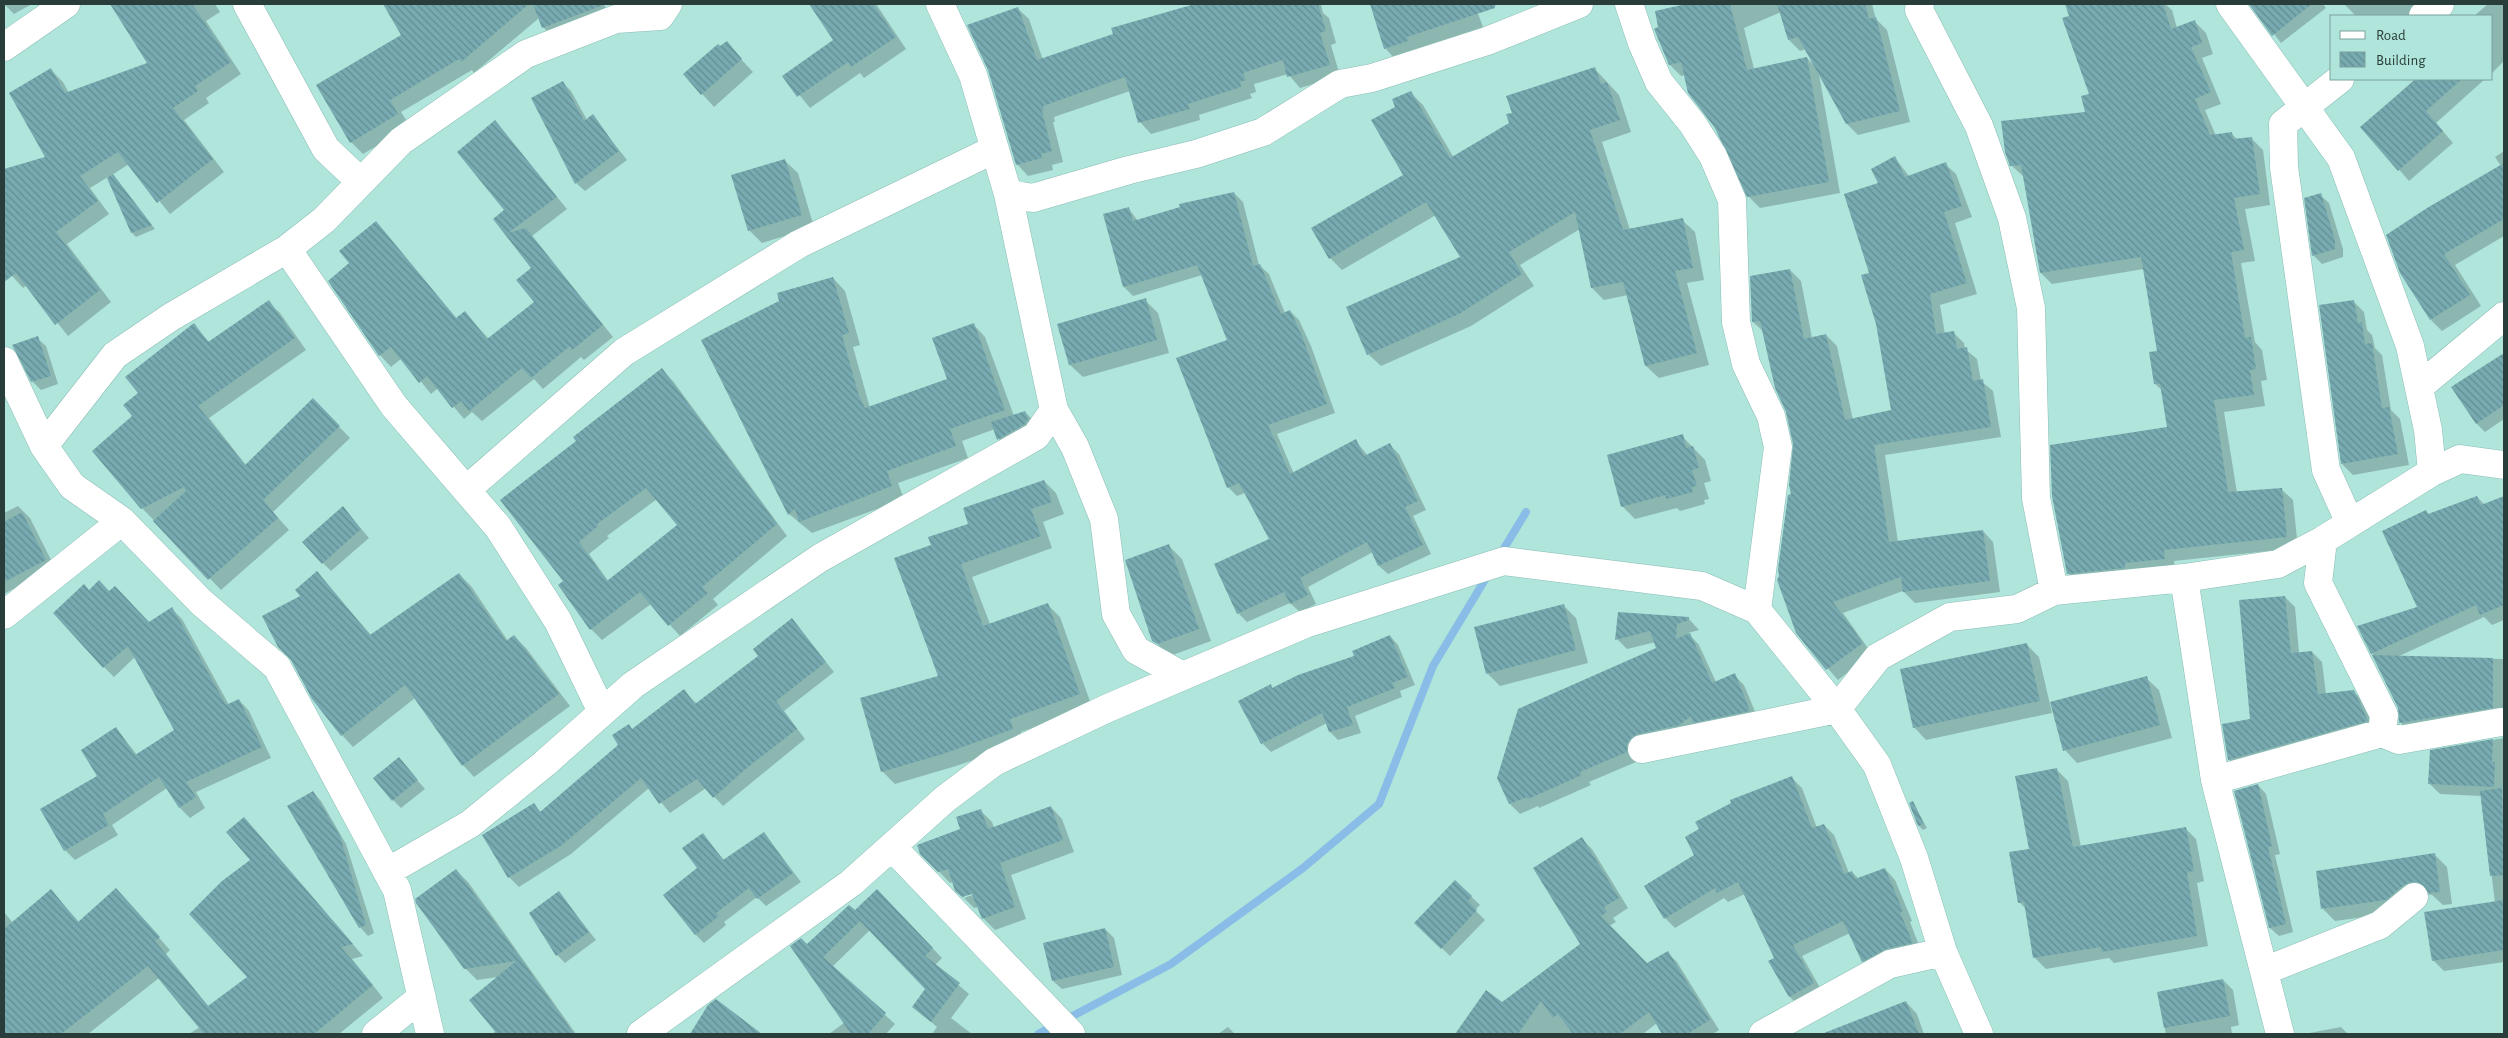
<svg xmlns="http://www.w3.org/2000/svg" width="2508" height="1038" viewBox="0 0 2508 1038" font-family="'Alegreya Sans',sans-serif">
	<style>
		.shadow { fill: #0003; fill-rule: evenodd }
		.lines { fill: none; stroke-linecap: round; stroke-linejoin: round }
		.stream { stroke: #89bde8; stroke-width: 8 }
		.building { fill: url(#building-back-hatch); fill-rule: evenodd }
		.minor-casing { stroke: #89bdb5; stroke-width: 29 }
		.minor { stroke: #fff; stroke-width: 28 }
	</style>
	<defs>
		<pattern id="building-back-hatch" width="6" height="6" patternUnits="userSpaceOnUse" patternTransform="scale(1.25)"><rect width="6" height="6" fill="#77abb1"/><path d="M-1 5l2 2M0 0l6 6M5-1l2 2" fill="none" stroke="#628d91"/></pattern>
	</defs>
	<rect width="100%" height="100%" fill="#b0e5dc"/>
	<path class="shadow" d="M4 4H32L14 14Z
		M123 4H215L220 12 206 21 241 74 206 98 209 103 184 120 224 172 170 214 129 164 112 175 155 229 136 237 132 233 108 177 90 188 109 214 67 244 111 302 68 336 27 285 23 288 4 267V247L6 245 4 237V170L47 158 51 70 63 82 69 93 149 63 115 9Z
		M384 4H604L610 19 555 40 543 27 539 18 474 73 472 70 401 112 410 126 363 154 351 142 403 36Z
		M811 4H876L906 49 864 78 860 73 810 108 784 76 835 40Z
		M1190 4H1321L1323 13 1329 18 1336 43 1331 45 1340 76 1300 88 1288 74 1254 84 1256 92 1250 94 1252 98 1199 115 1200 120 1151 134 1140 122 1130 91 1054 117 1055 122H1053L1063 162 1052 165 1053 170 1028 176 1017 164V8L1029 19 1043 60 1191 6Z
		M1378 4H1500L1477 11 1483 27 1417 49 1418 52 1396 60 1385 48 1372 6Z
		M1691 4H1872L1876 19 1887 30 1910 122 1858 135 1847 124 1819 74 1840 193 1760 208 1748 196 1717 127 1685 75 1681 76 1670 65 1655 29 1660 28 1656 12ZM1781 12 1789 40 1800 51 1806 49 1813 64 1807 58 1754 69 1744 28Z
		M2067 4H2165L2172 10 2177 28 2195 22 2206 33 2213 54 2202 58 2221 104 2205 110 2216 136 2232 134 2238 140 2251 138 2263 150 2270 205 2245 209 2255 261 2241 263 2255 342 2262 350 2267 380 2261 381 2265 406 2224 412 2237 493 2281 489 2293 500 2298 548 2174 561 2175 570 2079 585 2068 573 2168 428 2163 391 2155 384 2158 352 2144 269 2052 284 2041 273 2024 177 2011 165 2087 113 2090 95Z
		M2251 4H2323L2326 8 2281 43Z
		M2344 4H2423L2408 16H2356Z
		M2488 4H2504V61L2492 73V16H2474Z
		M726 43 753 72 714 107 684 74Z
		M1594 68 1619 95 1631 132 1602 142 1630 230 1682 220 1695 232 1704 280 1687 283 1709 365 1659 378 1646 366 1628 295 1604 300 1592 288 1580 229 1520 265 1534 286 1471 326 1381 366 1368 354 1461 258 1436 215 1342 270 1330 258 1404 175 1397 107 1411 93 1423 105 1454 158 1511 124 1513 114Z
		M2415 79H2485L2436 123 2453 143 2409 181 2362 127Z
		M563 83 571 91 587 120 592 116 627 160 585 191 576 183 532 99Z
		M495 122 567 209 532 236 613 337 584 360 581 357 543 389 534 379 482 421 472 412 464 419 438 388 431 394 402 358 391 367 380 355 350 264 376 222 457 319 465 313 489 339 536 302 533 268 494 220 506 210Z
		M2504 151V236L2455 265 2481 306 2442 331 2431 320 2401 272 2501 166 2495 157Z
		M1895 158 1909 176 1945 164 1956 174 1972 217 1955 223 1977 294 1940 305 1945 334 1953 332 1964 343 1965 349 1977 359 1981 381 1993 391 2001 437 1885 455 1898 542 1983 531 1993 542 2000 592 1915 603 1903 591 1843 613 1872 654 1838 680 1797 633 1780 576 1792 495 1795 444 1764 332 1753 322 1790 270 1801 281 1812 338 1826 335 1837 346 1853 420 1892 411 1871 273 1880 183Z
		M785 161 798 173 814 227 762 243 749 230Z
		M1234 193 1243 202 1259 265 1269 274 1285 313 1290 311 1299 320 1311 346 1335 413 1277 434 1294 474 1355 440 1368 456 1390 445 1399 454 1426 510 1413 516 1431 554 1388 574 1379 566 1373 552 1308 587 1316 604 1300 612 1290 603 1247 622 1238 613 1270 539 1245 493 1237 496 1228 487 1229 341 1202 275 1133 296 1124 287 1129 209 1138 221Z
		M2320 195 2329 203 2343 249V257L2322 264 2313 255Z
		M833 278 845 291 860 345 853 347 870 408 948 380 973 324 985 337 1014 416 1025 412 1033 420 1007 448 999 439 995 429 962 441 968 458 898 483 904 499 812 533 789 514Z
		M1145 300 1158 313 1169 353 1083 377 1070 365Z
		M2353 301 2364 312 2367 330 2372 335 2375 348 2382 355 2391 410 2400 419 2409 465 2353 475 2342 464Z
		M268 302 280 313 306 350 209 418 246 465 313 400 350 438 273 512 289 530 221 590 142 508 94 451 134 417 140 393 194 325 210 343Z
		M37 338 46 346 58 384 41 390 32 381Z
		M2504 354V419L2485 432 2476 423 2453 387Z
		M662 370 673 381 787 536 713 599 718 605 680 636 651 604 602 640 591 629 565 581 578 441ZM657 499 678 525 609 582 589 554 609 538 607 536Z
		M1682 436 1705 460 1711 481 1704 483 1709 499 1704 500 1705 504 1680 511 1677 508 1635 519 1622 506Z
		M1044 481 1056 493 1064 514 1043 522 1052 548 972 577 990 624 1047 604 1060 617 1092 707 1021 732 1025 742 956 766 895 784 882 771 940 677 932 546Z
		M2477 497 2485 505 2504 497V620L2492 625 2484 617 2397 657 2504 659V718L2411 733 2400 722 2399 708 2372 653 2419 608 2426 512 2430 515Z
		M18 506 30 518 57 572 21 591 17 587 4 594V513Z
		M351 517 369 538 331 571 323 563Z
		M1169 546 1182 559 1211 641 1170 656 1153 640Z
		M317 573 371 635 459 574 471 586 508 641 514 636 526 648 570 706 474 777 463 765 415 698 353 747 342 735 302 596Z
		M90 591 109 592 149 624 172 609 182 619 229 705 239 700 249 711 271 758 196 792 205 808 190 818 180 808 167 788 112 825 118 835 75 860 65 850 99 776 116 728 137 755 175 730 135 657 114 677 104 667Z
		M2285 597 2295 607 2299 653 2312 652 2322 662 2326 694 2353 691 2363 701 2376 731 2239 769 2229 760 2252 721Z
		M1563 605 1576 618 1588 663 1500 686 1487 673Z
		M1688 618 1699 630 1688 633 1699 645 1716 682 1734 675 1744 685 1759 721 1637 754 1636 762 1589 782 1591 785 1539 808 1538 806 1520 814 1510 804 1498 778 1658 649 1656 642 1627 649 1617 639Z
		M792 620 834 672 784 711 805 739 723 806 706 788 670 813 649 788 571 854 519 887 509 877 484 836 534 805 541 812 620 745 629 726 633 730 684 691 697 704 760 656Z
		M1390 636 1398 645 1415 685 1400 691 1402 697 1355 716 1361 733 1338 740 1330 732 1327 723 1271 752 1262 743 1270 686 1273 689 1356 657Z
		M2026 644 2039 657 2052 713 1926 740 1914 727Z
		M2146 678 2159 690 2172 738 2077 763 2065 750Z
		M2504 738V962L2444 971 2433 960 2495 903 2482 796 2440 794 2429 783 2431 751Z
		M399 759 425 789 401 808 393 800Z
		M2057 770 2068 781 2081 847 2185 828 2196 839 2204 881 2197 883 2208 946 2114 963 2109 958 2046 969 2035 958 2026 909 2019 902Z
		M1792 778 1802 788 1817 828 1824 825 1834 835 1849 873 1852 872 1859 879 1885 869 1895 880 1912 921 1910 922 1922 953 1873 971 1863 961 1850 933 1802 956 1823 993 1800 1007 1790 997 1776 958 1745 894 1728 902 1724 898 1675 928 1665 918 1696 856Z
		M2258 785 2266 794 2280 854 2275 855 2293 932 2279 936 2270 928Z
		M313 792 321 801 346 844 374 933 368 936 360 927Z
		M1913 803 1927 828 1923 830 1919 826 1911 804Z
		M1051 807 1062 819 1074 852 1011 875 1026 919 995 930 983 918 979 907 974 908 964 898 978 893 964 895V898L956 890 954 882 950 883 921 853 961 830 980 810 992 822 994 828Z
		M255 830 363 956 352 959 383 998 339 1034H189L200 1027 159 978 88 1034H4V1027L12 1021 4 1011V912L13 923 51 891 79 922 116 889 170 950 166 954 209 1007 249 977 252 860Z
		M764 833 801 882 766 906 757 897 724 922 726 925 704 943 695 934 703 835 725 861Z
		M1582 839 1592 849 1628 908 1613 918 1616 922 1609 926 1647 965 1667 952 1677 962 1719 1030 1713 1034H1664L1657 1023 1643 1034H1469L1461 1027 1502 1004 1582 945Z
		M2434 854 2447 867 2452 904 2443 905 2432 895 2425 894 2399 912 2335 921 2323 909Z
		M456 870 468 882 576 1034H492L496 1031 498 977 477 980 465 968Z
		M1455 881 1480 905 1475 910 1485 920 1450 956 1416 923Z
		M559 893 596 940 565 963 557 955Z
		M886 900 942 958 935 965 969 994 951 1018 972 1034H932L937 1027 914 1007 927 989 870 930 832 967 895 1024 886 1034H829L844 1023 807 945 855 912Z
		M1105 929 1114 938 1122 975 1062 989 1053 981Z
		M2223 980 2233 990 2239 1025 2231 1027 2232 1034H2166L2158 993Z
		M1906 1002 1917 1014 1924 1034H1823Z
		M709 1006 754 1031 752 1034H692Z
		M1228 1027 1235 1034H1218Z
		M2341 1027 2348 1034H2304Z"/>
	<g class="lines">
		<path class="stream" d="M1500 555 1526 512
			M1065 1020 1171 964 1303 868 1379 804 1433 666 1489 573
			M1038 1034 1055 1025"/>
	</g>
	<path class="building" d="M110 4H192L231 62 195 86 198 91 173 108 213 159 157 203 118 152 80 176 98 201 56 232 100 290 55 325 16 273 4 282V169L45 157 9 93 51 68 65 93 147 63Z
		M383 4H529L461 62 459 59 390 100 398 114 350 143 316 85 401 35Z
		M533 4H601V6L542 28Z
		M809 4H873L896 37 851 67 848 62 797 97 782 76 833 40Z
		M1195 4H1318L1326 31 1320 33 1330 65 1287 77 1283 60 1243 73 1246 80 1240 82 1241 87 1188 104 1190 109 1138 123 1125 77 1043 106 1044 110 1042 111 1052 151 1041 154 1042 158 1016 165 988 70 967 25 1018 7 1037 60 1113 34 1111 28Z
		M1370 4H1495V8L1407 37 1408 41 1384 49Z
		M1686 4H1730L1747 70 1807 57 1829 182 1747 197 1715 128 1688 93 1681 62 1669 65 1654 29 1658 27 1655 11Z
		M1777 4H1865L1869 19 1876 17 1900 111 1846 124 1798 37 1788 40Z
		M2065 4H2163L2171 29 2195 20 2202 43 2191 47 2211 92 2195 99 2210 135 2232 132 2233 139 2252 137 2260 194 2234 198 2244 250 2231 252 2245 338 2251 337 2256 369 2250 370 2254 395 2214 400 2228 492 2282 488 2287 537 2164 550 2165 559 2125 563V568L2067 574 2052 496 2050 445 2167 427 2160 384H2154L2149 352 2157 351 2141 257 2040 273 2021 165 2010 166 2005 152 2001 121 2085 112 2081 96 2089 94 2062 18 2069 16Z
		M2249 4H2312L2272 36Z
		M727 41 742 59 701 95 683 74 718 44 720 46Z
		M1595 67 1601 84 1607 82 1620 120 1590 130 1623 230 1683 218 1693 268 1675 271 1697 353 1645 366 1623 282 1591 288 1575 212 1509 252 1522 274 1459 314 1367 355 1346 307 1460 257 1426 202 1329 259 1311 228 1403 175 1371 120 1395 107 1392 99 1411 91 1450 158 1509 123 1506 114 1512 113 1506 96Z
		M2416 79H2462L2426 111 2443 131 2398 171 2360 127Z
		M563 81 584 121 593 114 619 151 575 184 531 98Z
		M495 120 557 197 508 233 526 228 603 325 572 350 570 346 531 378 522 368 469 411 461 401 452 408 427 376 419 383 391 347 379 356 328 281 349 263 339 251 376 221 456 318 465 311 487 339 534 302 516 280 531 268 493 219 504 210 457 152Z
		M1895 156 1905 177 1946 162 1962 206 1944 212 1967 283 1930 294 1936 334 1954 331 1957 349 1967 347 1973 381 1983 379 1991 427 1874 445 1889 542 1983 530 1990 581 1903 592 1901 577 1833 602 1863 643 1826 670 1796 633 1777 580 1779 576 1778 569 1788 495 1791 494 1789 485 1793 444 1786 412 1775 388 1760 321 1752 322 1750 276 1790 269 1804 339 1826 334 1845 420 1891 410 1876 324 1861 275 1869 273 1844 194 1878 183 1871 169Z
		M785 159 802 215 748 231 731 175Z
		M2504 163V219L2444 254 2470 295 2430 320 2400 273 2386 235 2427 208Z
		M113 174 152 225 131 233 107 178Z
		M1234 192 1253 266 1260 264 1281 314 1290 310 1302 336 1327 404 1268 425 1290 474 1356 439 1364 456 1390 443 1418 501 1405 507 1423 545 1378 566 1367 542 1300 578 1308 595 1290 604 1284 592 1237 614 1214 564 1269 539 1239 483 1227 488 1176 358 1227 340 1197 265 1123 287 1103 214 1129 207 1133 221 1180 207 1179 204Z
		M2321 193 2335 240V249L2312 256 2304 198Z
		M833 277 849 333 842 335 859 396 865 408 947 379 932 338 974 323 1005 410 950 429 956 446 887 471 892 486 799 522 795 509 788 515 701 340 779 301 777 293Z
		M1146 298 1157 340 1069 365 1057 324Z
		M269 300 295 338 198 406 245 465 313 398 340 426 263 500 278 518 208 580 153 521 186 491 184 487 141 509 92 451 132 416 123 405 138 393 125 377 194 323 208 342Z
		M2354 300 2358 323 2362 322 2365 344 2372 343 2382 408 2389 407 2398 454 2341 464 2319 305Z
		M38 336 51 376 31 382 12 345Z
		M2504 353V405L2476 424 2451 387Z
		M662 368 777 524 702 587 708 593 668 626 640 592 590 630 558 585 563 581 500 500 576 441 573 437ZM646 488 677 525 607 581 579 542 598 526 597 524Z
		M1025 411 1028 419 1025 424 997 440 991 422Z
		M1683 434 1686 448 1693 446 1699 468 1692 470 1697 486 1692 487 1693 492 1666 499V495L1621 507 1607 455Z
		M1044 480 1052 502 1031 509 1041 536 961 564 983 626 1048 603 1080 694 1010 719 1013 729 943 754 881 772 860 698 938 676 894 558 931 545 928 537 968 524 963 508Z
		M2477 496 2481 505 2504 496V605L2480 615 2476 605 2371 654 2357 626 2417 607 2382 531 2426 510 2428 514Z
		M343 506 361 529 322 564 302 542Z
		M22 512 46 560 4 582V522Z
		M1169 544 1199 629 1157 644 1152 641 1125 560Z
		M317 571 370 635 459 573 506 641 514 635 559 694 462 766 405 685 341 736 312 699 291 660 278 647 262 616 300 596 295 590Z
		M99 580 109 591 115 586 149 622 172 607 226 705 239 699 262 747 186 782 196 797 179 808 159 777 103 814 109 825 64 851 40 809 97 776 81 750 116 727 135 755 174 730 128 646 103 668 53 613 84 584 89 590Z
		M2285 596 2291 653 2312 651 2318 694 2354 690 2368 721 2228 760 2222 724 2250 719 2239 600Z
		M1564 604 1576 650 1486 674 1474 627Z
		M1618 612 1689 617V620L1677 624 1676 639 1690 633 1712 683 1735 673 1750 711 1693 723 1691 716 1680 725 1638 734 1632 737 1627 744V752L1580 772 1582 775 1528 799 1527 797 1509 804 1497 778 1518 709 1656 648 1650 631 1615 640Z
		M792 618 826 662 776 701 797 729 748 767 713 798 697 779 659 804 641 778 562 845 508 878 482 835 534 803 540 812 618 745 612 735 629 724 632 729 684 689 695 704 758 656 753 649Z
		M1390 635 1408 677 1392 683 1395 688 1347 707 1353 725 1329 732 1322 713 1261 744 1238 701 1271 684 1272 688 1298 675 1354 656 1352 651Z
		M2027 643 2040 701 1913 728 1900 669Z
		M2372 655 2493 658V708L2399 723 2398 708Z
		M2147 676 2160 725 2063 751 2050 702Z
		M2493 739 2492 762H2495L2494 787 2428 784 2430 750Z
		M399 757 418 780 392 801 373 778Z
		M2057 768 2073 847 2186 827 2194 871 2187 872 2197 936 2102 952 2101 947 2033 958 2024 902 2018 903 2009 852 2029 849 2015 776Z
		M1792 776 1812 828 1824 824 1844 874 1852 871 1855 879 1885 868 1903 911 1900 912 1913 943 1886 949 1862 962 1843 921 1793 945 1814 983 1789 997 1768 961 1774 958 1738 882 1717 893 1715 888 1664 919 1644 886 1694 855 1685 837 1699 829 1695 822 1731 803 1730 800Z
		M2258 784 2272 846 2268 847 2286 924 2269 928 2234 791Z
		M2502 788 2504 875 2490 876 2480 791Z
		M313 791 340 836 366 925 359 928 287 806Z
		M1913 801 1924 824 1918 826 1909 803Z
		M1051 806 1063 840 1000 863 1015 907 982 919 972 894 962 897 955 891 948 869 938 872 920 854 917 845 960 829 956 817 981 809 988 829Z
		M244 817 353 944 341 947 373 985 314 1034H204L148 966 61 1034H4V929L51 889 78 922 116 888 160 937 155 941 208 1006 247 977 189 914 222 881 250 860 226 832Z
		M764 832 793 873 757 899 749 888 716 913 719 916 695 935 663 895 697 868 682 848 703 833 723 860Z
		M1582 837 1619 898 1604 907 1607 912 1601 916 1647 963 1668 951 1710 1020 1687 1034H1662L1649 1012 1620 1034H1573L1558 1014 1553 1018 1541 1001 1518 1034H1455L1486 990 1502 1002 1580 944 1533 868Z
		M2435 853 2440 892 2429 893 2420 883 2412 882 2404 885 2386 900 2321 909 2316 871Z
		M456 869 522 960 574 1034H497L469 1000 516 961 464 969 416 903 415 899Z
		M1455 880 1472 896 1468 901 1477 910 1441 949 1414 923Z
		M877 889 933 948 925 956 960 983 931 1022 912 1007 925 989 860 921 823 957 886 1013 868 1034H851L790 946 801 938 807 944 849 905 855 910Z
		M559 891 589 932 556 956 529 913Z
		M2504 900V950L2432 961 2424 912Z
		M1105 928 1114 967 1052 981 1043 943Z
		M2223 979 2230 1016 2164 1028 2157 992Z
		M716 999 762 1034H690L708 1005Z
		M1906 1001 1919 1034H1825L1824 1033Z"/>
	<g class="lines">
		<g class="minor-casing">
			<path id="minor" d="M247 4 326 149 361 182
				M940 4 973 75 1008 194 1054 410 1075 447 1104 519 1116 614 1136 650 1183 676
				M1629 4 1642 43 1659 82 1692 123 1713 156 1732 200 1736 322 1746 364 1771 416 1778 447 1757 610 1837 709 1877 765 1914 858 1943 952 1979 1034
				M1920 4 1919 10 1979 126 2012 218 2031 308 2036 498 2054 591
				M2230 4 2341 158 2410 346 2428 430 2432 472
				M2423 16 2440 4
				M4 47 66 4
				M2340 79 2283 124 2284 167 2326 470 2350 523
				M1008 194 1033 198 1129 170 1196 154 1263 132 1340 84 1372 78 1487 41 1579 4
				M287 249 394 406 498 527 558 621 602 712
				M4 361 44 446 72 486 122 521 201 602 277 667 397 890 430 1034
				M2419 387 2504 316
				M44 446 115 355 171 317 287 249 324 220 401 141 526 54 616 19 660 16 668 4
				M466 490 624 352 799 244 995 149
				M2323 540 2318 583 2384 715 2382 733
				M2184 578 2215 780 2280 1034
				M4 615 122 521
				M1642 749 1837 709 1878 657 1950 617 2017 609 2054 591 2184 578 2278 564 2323 540 2432 472 2460 459 2504 465
				M2215 780 2382 733 2399 740 2501 722
				M892 847 1071 1034
				M387 872 470 824 544 764 633 685 820 558 1036 436 1054 410
				M2264 971 2380 925 2414 897
				M376 1034 422 997
				M641 1034 851 883 945 799 994 762 1108 708 1305 624 1504 561 1702 586 1757 610
				M1763 1034 1890 964 1943 952"/>
		</g>
		<use href="#minor" class="minor"/>
	</g>
	<rect width="2508" height="1038" fill="none" stroke="#293e3b" stroke-width="10"/>
	<rect x="2330" y="15" width="162" height="65" fill="#b0e5dc" stroke="#7aa29c"/>
	<rect x="2340" y="31" width="25" height="8" fill="#ffffff" stroke="#7aa29c"/>
	<text x="2376" y="40" font-size="15" fill="#293e3b">Road</text>
	<rect x="2340" y="52" width="25" height="15" fill="url(#building-back-hatch)" stroke="#7aa29c"/>
	<text x="2376" y="65" font-size="15" fill="#293e3b">Building</text>
</svg>
